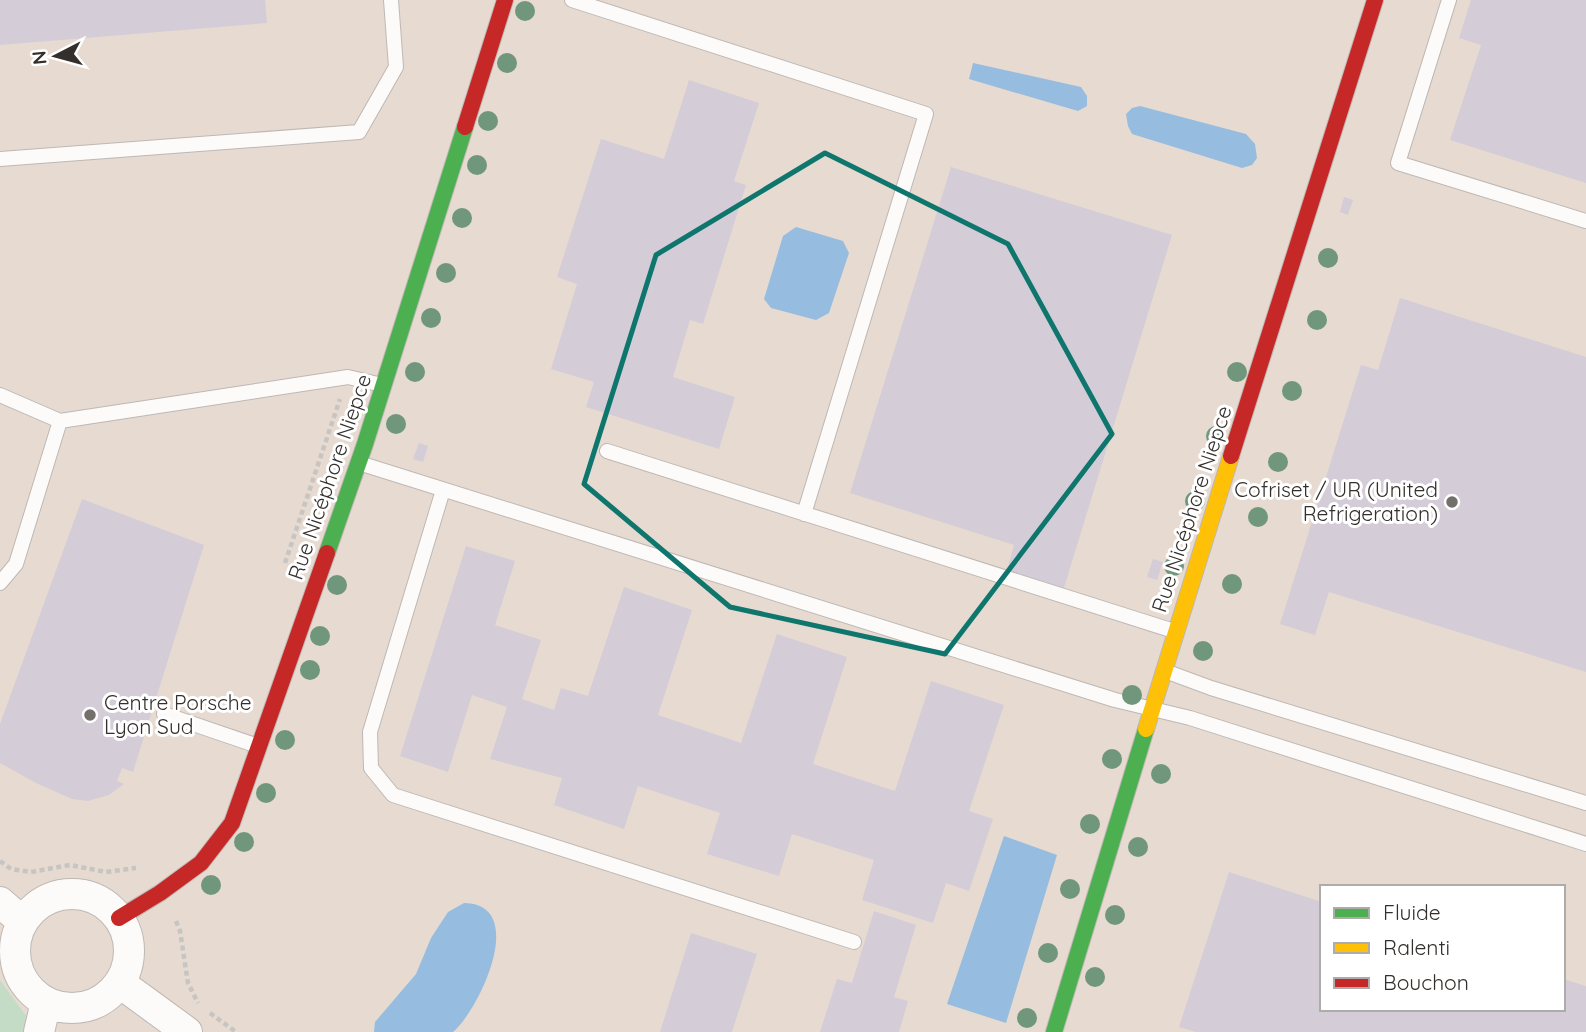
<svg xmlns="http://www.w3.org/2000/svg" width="1586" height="1032" viewBox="0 0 1586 1032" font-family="Quicksand,sans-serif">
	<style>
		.industrial { fill: #e7dad0; fill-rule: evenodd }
		.green { fill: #c4dcc5 }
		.water { fill: #96bddf }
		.building { fill: #d4cdd8 }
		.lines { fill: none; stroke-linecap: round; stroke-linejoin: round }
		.lane-casing { stroke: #bdb8b5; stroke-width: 16 }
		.street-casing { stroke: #bdb8b5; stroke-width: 32 }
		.fast-casing { stroke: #bdb8b5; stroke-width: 18 }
		.slow-casing { stroke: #bdb8b5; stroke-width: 18 }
		.jam-casing { stroke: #bdb8b5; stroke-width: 18 }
		.path { stroke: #c6c5c3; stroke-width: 4.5; stroke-dasharray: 5 3.5; stroke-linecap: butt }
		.lane { stroke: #fcfbfa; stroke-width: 14 }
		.street { stroke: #fcfbfa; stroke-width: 30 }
		.fast { stroke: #4caf50; stroke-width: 16 }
		.slow { stroke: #ffc107; stroke-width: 16 }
		.jam { stroke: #c62828; stroke-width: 16 }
		.tree { fill: #70977b }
		.marked { fill: none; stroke: #0f766e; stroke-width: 5; stroke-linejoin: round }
		.poi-dot { fill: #736f6b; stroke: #fff; stroke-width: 2.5 }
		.labels { text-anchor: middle; stroke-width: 6; stroke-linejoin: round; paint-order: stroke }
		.street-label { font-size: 21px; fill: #332f2c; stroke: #fff }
		.poi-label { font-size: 21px; fill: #332f2c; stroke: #fff; text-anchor: end }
	</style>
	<rect width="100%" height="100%" fill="#ebe5e0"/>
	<path class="industrial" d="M0 0H1586V1032H38L0 980ZM1322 887H1563V1009H1322Z"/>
	<path class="green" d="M0 980 38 1032H0Z"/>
	<path class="water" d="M973 63 1081 87 1087 96V106L1078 111 969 79Z
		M1140 106 1246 134 1255 144 1257 158 1252 165 1242 168 1132 134 1128 126 1126 114 1132 108Z
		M796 227 843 241 849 253 829 313 816 320 771 308 764 299 783 236Z
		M1004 836 1057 855 1006 1023 947 1004Z
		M464 903C529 904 480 1009 453 1032H374L375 1022 416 974 431 938 448 912Z"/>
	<path class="building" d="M0 0H265L267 23 0 45Z
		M1471 0H1586V183L1450 140 1481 45 1459 38Z
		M689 80 759 103 734 181 746 185 703 324 690 320 673 377 735 397 719 449 586 407 594 382 551 369 577 284 557 277 601 139 664 159Z
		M951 167 1172 235 1064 588 1007 570 1014 545 850 493Z
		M1344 197 1353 200 1348 215 1340 212Z
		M1400 298 1586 357V672L1329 592 1315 635 1280 624 1361 365 1378 370Z
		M419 443 428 446 423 462 413 459Z
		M82 499 204 545 133 772 122 768 117 781 124 784 109 795 88 801 72 799 36 783 0 763V724Z
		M466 546 515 561 495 625 541 640 522 699 554 710 561 688 588 696 624 587 692 610 658 715 741 743 777 634 847 657 813 764 895 791 931 681 1004 705 969 811 993 819 969 891 946 883 933 923 862 900 874 860 792 834 779 876 707 854 720 813 638 786 624 829 554 805 562 778 490 759 507 707 472 695 448 772 400 756Z
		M1153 559 1163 562 1157 580 1147 577Z
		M1229 872 1322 902V1009H1563V979L1586 986V1032H1196L1179 1027Z
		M874 911 916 925 894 997 908 1001 899 1032H820L837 979 852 983Z
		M691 933 757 954 732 1032H660Z"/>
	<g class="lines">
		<g class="lane-casing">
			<path id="lane" d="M572 0 926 114 804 514
				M1449 0 1398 163 1586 221
				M0 159 359 132 396 67 391 0
				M0 395 60 421
				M607 451 1174 631
				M359 463 1115 700 1190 718 1586 844
				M443 490 370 732 371 768 393 795 854 942
				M0 583 16 564 60 421 348 377 382 385
				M1165 671 1211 688 1586 803
				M164 714 258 746"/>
		</g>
		<g class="street-casing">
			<path id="street" d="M15 951a57 57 0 1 1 114 0a57 57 0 1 1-114 0Z
				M0 902 23 922
				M120 983 187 1032
				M39 1032 46 1002"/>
		</g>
		<g class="fast-casing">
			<path id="fast" d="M327 553 365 444 465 127
				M1054 1032 1146 729"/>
		</g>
		<g class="slow-casing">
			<path id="slow" d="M1146 729 1231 456"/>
		</g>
		<g class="jam-casing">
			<path id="jam" d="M465 127 505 0
				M1231 456 1375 0
				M119 918 160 893 201 863 232 823 327 553"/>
		</g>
		<path class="path" d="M285 563 340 399
			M0 861 11 869 31 872 70 865 106 872 136 868
			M176 921 180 931 188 983 198 1003
			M210 1013 236 1032"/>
		<use href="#lane" class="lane"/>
		<use href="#street" class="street"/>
		<use href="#fast" class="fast"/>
		<use href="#slow" class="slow"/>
		<use href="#jam" class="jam"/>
	</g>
	<g class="tree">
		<circle cx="525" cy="11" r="10"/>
		<circle cx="507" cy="63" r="10"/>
		<circle cx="488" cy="121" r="10"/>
		<circle cx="477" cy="165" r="10"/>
		<circle cx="462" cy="218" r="10"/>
		<circle cx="1328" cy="258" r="10"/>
		<circle cx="446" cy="273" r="10"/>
		<circle cx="431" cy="318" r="10"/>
		<circle cx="1317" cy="320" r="10"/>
		<circle cx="415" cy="372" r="10"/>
		<circle cx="1237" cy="372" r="10"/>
		<circle cx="1292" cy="391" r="10"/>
		<circle cx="396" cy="424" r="10"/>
		<circle cx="1216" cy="436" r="10"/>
		<circle cx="1278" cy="462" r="10"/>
		<circle cx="1195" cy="501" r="10"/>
		<circle cx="1258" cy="517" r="10"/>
		<circle cx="1174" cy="566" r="10"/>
		<circle cx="1232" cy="584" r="10"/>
		<circle cx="337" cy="585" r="10"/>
		<circle cx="320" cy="636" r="10"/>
		<circle cx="1203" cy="651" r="10"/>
		<circle cx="310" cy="670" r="10"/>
		<circle cx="1132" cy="695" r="10"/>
		<circle cx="285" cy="740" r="10"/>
		<circle cx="1112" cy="759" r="10"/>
		<circle cx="1161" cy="774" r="10"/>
		<circle cx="266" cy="793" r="10"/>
		<circle cx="1090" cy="824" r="10"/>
		<circle cx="244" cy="842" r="10"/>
		<circle cx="1138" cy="847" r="10"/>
		<circle cx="211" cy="885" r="10"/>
		<circle cx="1070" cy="889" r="10"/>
		<circle cx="1115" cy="915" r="10"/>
		<circle cx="1048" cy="953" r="10"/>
		<circle cx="1095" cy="977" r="10"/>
		<circle cx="1027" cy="1018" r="10"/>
	</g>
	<path class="marked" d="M825 153 1008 244 1112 434 945 654 730 607 584 484 656 255Z"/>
	<g class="poi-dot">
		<circle cx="1452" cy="502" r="7"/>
		<circle cx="90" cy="715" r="7"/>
	</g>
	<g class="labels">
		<g class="street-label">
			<text transform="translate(330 477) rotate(-71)" y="7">Rue Nicéphore Niepce</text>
			<text transform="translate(1192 509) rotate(-72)" y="7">Rue Nicéphore Niepce</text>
		</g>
		<g class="poi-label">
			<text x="1438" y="497">Cofriset / UR (United<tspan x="1438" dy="24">Refrigeration)</tspan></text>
			<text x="104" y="710" text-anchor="start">Centre Porsche<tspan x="104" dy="24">Lyon Sud</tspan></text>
		</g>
	</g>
	<rect x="1320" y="885" width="245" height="126" fill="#ffffff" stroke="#adacab" stroke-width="2"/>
	<rect x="1334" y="908" width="35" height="10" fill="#4caf50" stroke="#adacab" stroke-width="2"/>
	<text x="1383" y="920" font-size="21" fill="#332f2c">Fluide</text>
	<rect x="1334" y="943" width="35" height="10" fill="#ffc107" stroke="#adacab" stroke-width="2"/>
	<text x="1383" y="955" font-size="21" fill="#332f2c">Ralenti</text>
	<rect x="1334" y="978" width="35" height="10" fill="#c62828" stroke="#adacab" stroke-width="2"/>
	<text x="1383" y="990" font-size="21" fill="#332f2c">Bouchon</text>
	<g transform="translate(56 56) rotate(264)" stroke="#ffffff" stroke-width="5" paint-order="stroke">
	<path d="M0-5L12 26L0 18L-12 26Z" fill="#332f2c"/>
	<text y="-10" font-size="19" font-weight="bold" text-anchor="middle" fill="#332f2c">N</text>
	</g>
</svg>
